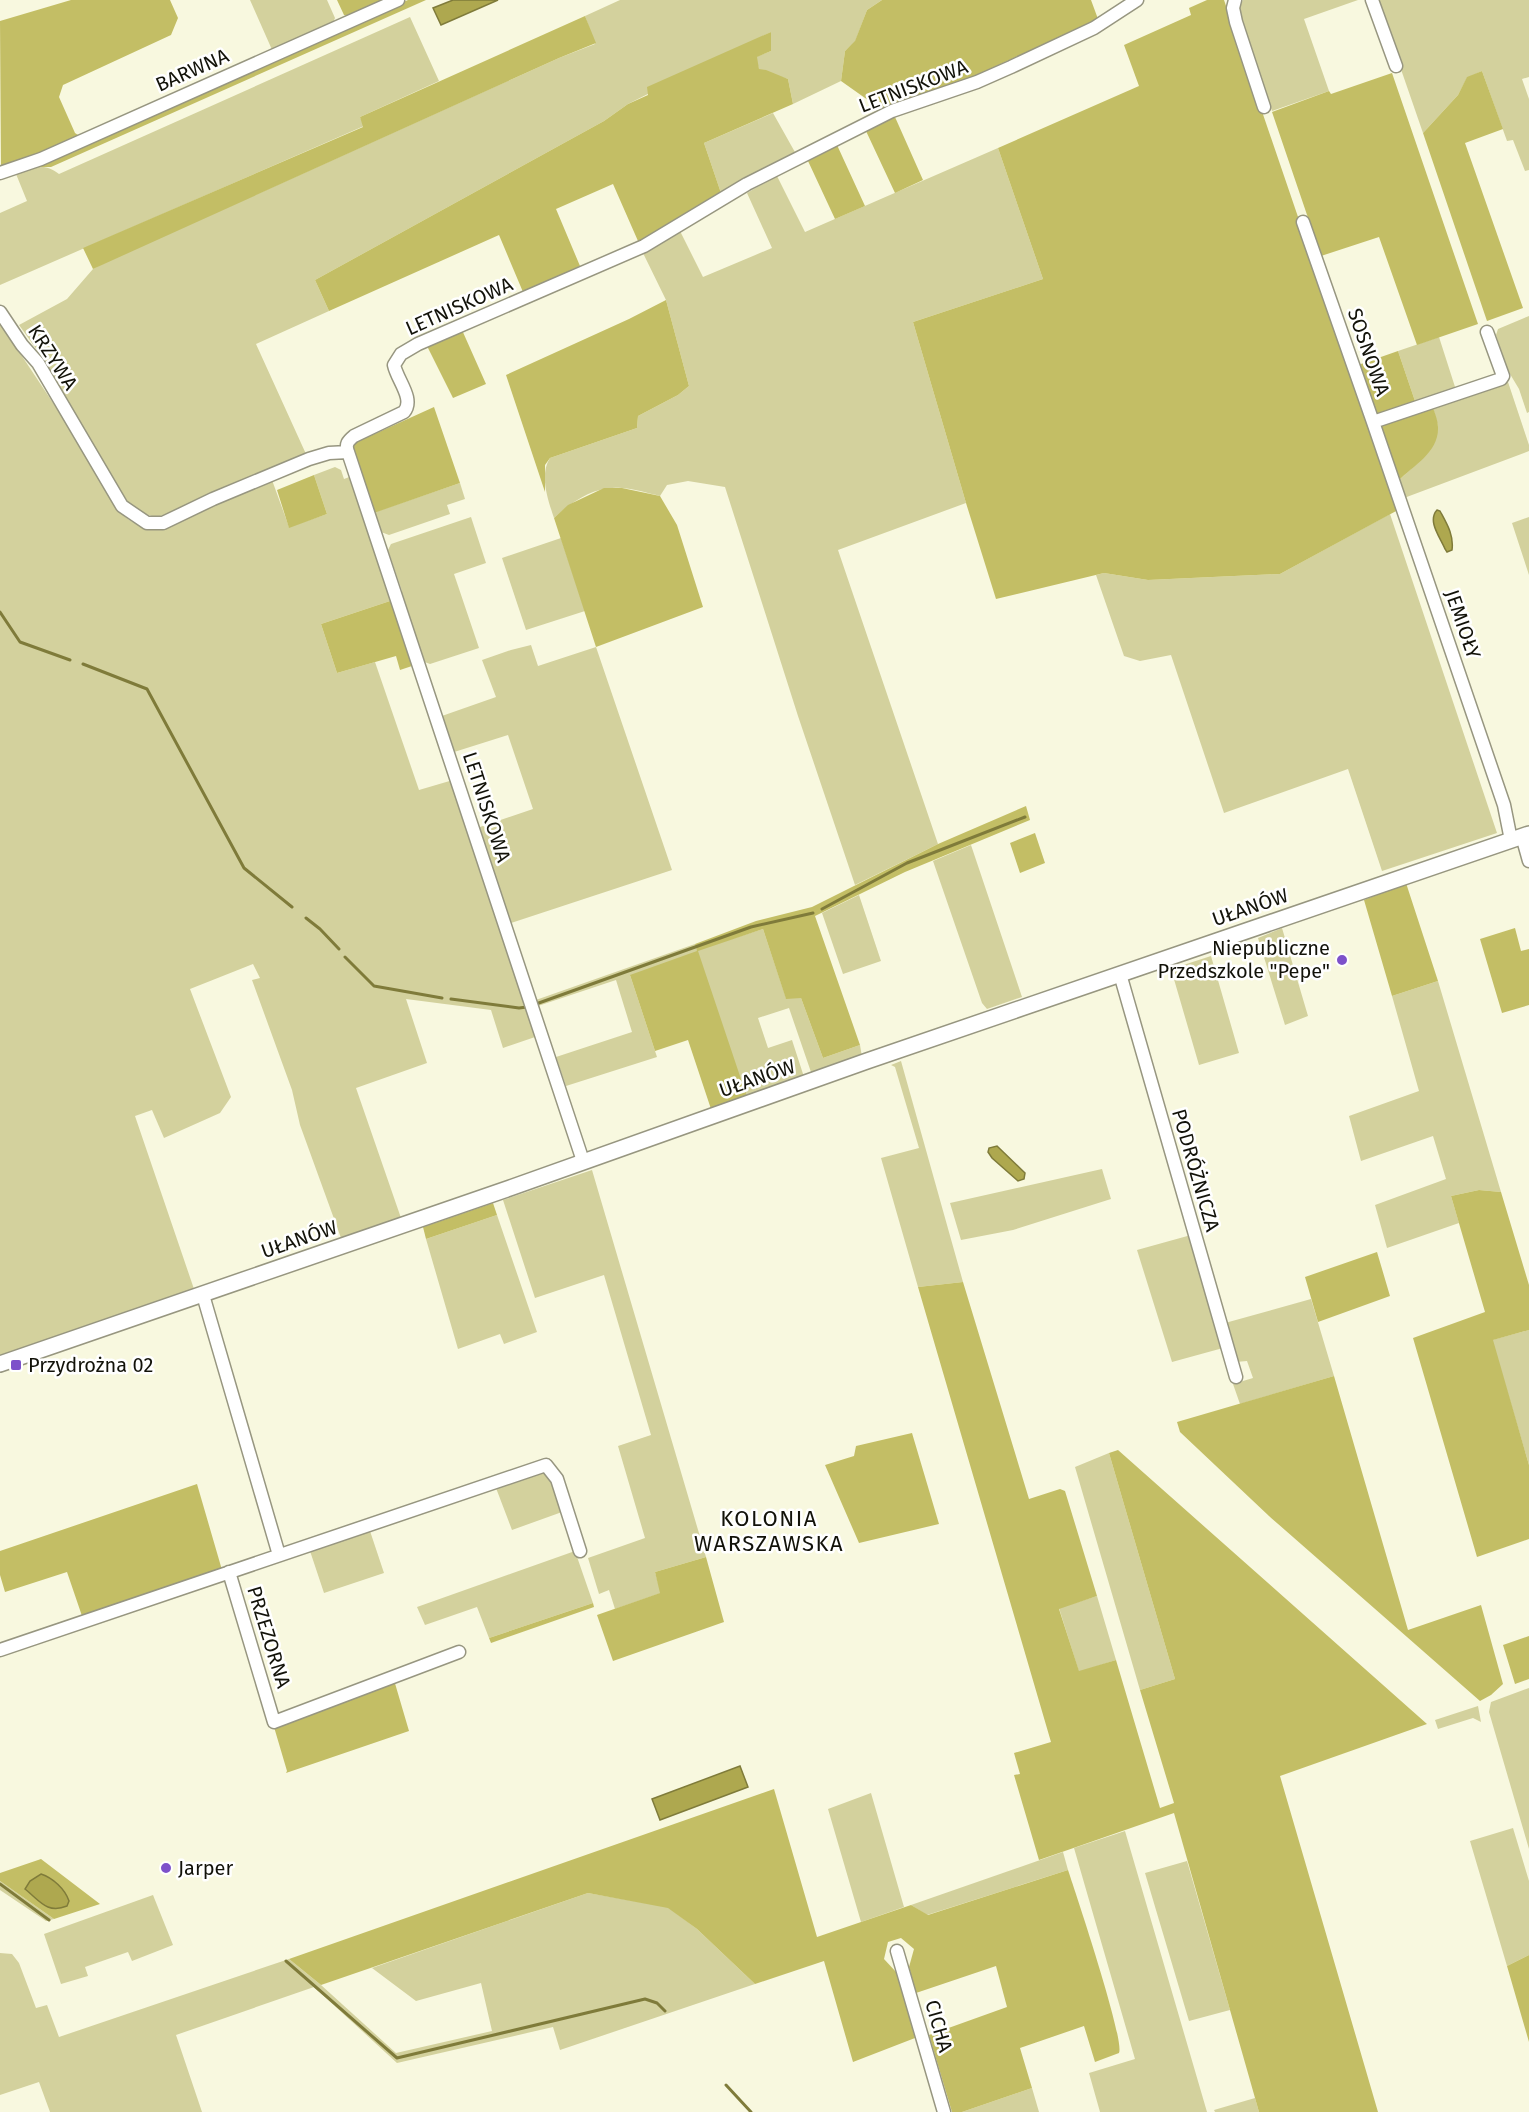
<svg xmlns="http://www.w3.org/2000/svg" width="1529" height="2112" viewBox="0 0 1529 2112" font-family="'Fira Sans',sans-serif">
	<style>
		.green { fill: #d3d19d }
		.forest { fill: #c3be65 }
		.water { fill: #aea84f; stroke: #7f7b3a; stroke-width: 1.5 }
		.lines { fill: none; stroke-linecap: round; stroke-linejoin: round }
		.stream { stroke: #7f7b3a; stroke-width: 3 }
		.minor-casing { stroke: #979680; stroke-width: 15 }
		.tertiary-casing { stroke: #979680; stroke-width: 18 }
		.minor { stroke: #fff; stroke-width: 12 }
		.tertiary { stroke: #fff; stroke-width: 15 }
		.poi-dot { fill: #7d51ca; stroke: #fff; stroke-width: 2 }
		.labels { text-anchor: middle; stroke-width: 5; stroke-linejoin: round; paint-order: stroke }
		.street-label { font-size: 20px; fill: #121209; stroke: #fff }
		.poi-label { font-size: 20px; fill: #121209; stroke: #fff; text-anchor: start }
		.quarter-label { font-size: 22px; letter-spacing: 1.5px; fill: #121209; stroke: #fff }
	</style>
	<rect width="100%" height="100%" fill="#f8f8df"/>
	<path class="green" d="M250 0H327L335 18 332 25 273 52Z
		M620 0H882L867 10 855 42 845 51 841 81 793 104 788 79 759 70 756 57 771 51V32L628 104 604 121 315 280 329 311 256 344 306 454 210 494 165 515 155 517 139 512 128 502 77 422 42 357 19 325 67 299 93 269 104 263 559 58 595 44 585 16Z
		M1243 0H1358L1304 19 1329 91 1272 111 1237 12Z
		M1377 0H1529V77L1522 79 1529 99V170L1525 171 1513 140 1507 141 1482 71 1467 78 1458 95 1423 133Z
		M410 17 439 81 360 117 364 126 0 285V213L27 201 16 174C32 167 44 162 59 174Z
		M773 113 796 154 721 193 704 143Z
		M998 148 1043 279 913 322 966 503 838 550 938 844 855 885 798 716 725 487 688 481 667 485 660 496C648 493 635 489 622 488 596 485 572 501 554 518 548 500 539 475 550 458L637 428 638 416 678 395 689 386 666 300 643 253 680 231 703 277 772 248 747 193 777 176 805 232Z
		M1529 316V412L1527 413 1519 389 1507 369 1496 335 1498 329Z
		M0 323 69 427 120 512C131 524 143 527 159 530L272 480 289 527 327 514 314 475 335 467 341 470 344 479 352 476 393 600 321 624 337 673 375 662 419 790 453 780 538 1036 503 1048 491 1010 406 999 427 1063 356 1088 401 1218 341 1238 300 1125 292 1090 252 980 260 978 253 964 190 989 231 1097 220 1113 164 1138 152 1110 135 1116 194 1289 0 1357Z
		M1439 337 1456 390 1416 404 1398 351Z
		M1508 382 1529 445V451L1404 498 1398 481 1411 469 1438 426 1433 408Z
		M460 483 465 499 447 505 450 514 389 535 381 532 375 512Z
		M1390 514 1497 833 1382 871 1348 769 1224 813 1171 655 1140 661 1124 656 1096 575 1104 573 1148 580 1280 574Z
		M471 517 486 563 454 574 479 648 430 664 422 661 398 592 402 591 388 550 391 544Z
		M1529 517V575L1512 523Z
		M561 538 585 611 526 630 502 558Z
		M531 645 538 666 596 647 672 870 508 924 477 828 533 809 508 735 451 753 439 717 496 697 482 660 511 650Z
		M971 845 1022 997 987 1009 982 1003 933 861Z
		M859 895 881 961 843 974 822 913Z
		M1282 928 1308 1016 1285 1025 1258 938Z
		M763 929 786 998H801L823 1058 860 1045 862 1057 812 1075 789 1008 758 1018 768 1048 792 1040 804 1077 747 1097 630 975 657 1057 566 1086 556 1057 632 1032 616 980 535 1007 533 1001 695 944 697 950Z
		M1211 956 1239 1053 1199 1065 1171 969Z
		M1438 981 1501 1192 1479 1190 1451 1196 1459 1223 1387 1248 1375 1205 1446 1179 1433 1136 1361 1161 1349 1116 1419 1091 1392 996Z
		M901 1061 963 1282 918 1287 881 1158 919 1148 895 1067 891 1065Z
		M1102 1169 1111 1199 1013 1230 961 1240 950 1203Z
		M592 1170 706 1557 655 1572 661 1593 615 1609 609 1590 599 1594 588 1558 645 1538 618 1446 651 1435 604 1275 535 1298 503 1200Z
		M497 1215 537 1332 504 1344 500 1334 458 1349 426 1239Z
		M1191 1235 1223 1348 1172 1362 1137 1250Z
		M1311 1299 1334 1376 1240 1404 1233 1384 1253 1378 1247 1361 1236 1362 1225 1323Z
		M1529 1330V1465L1492 1340Z
		M1109 1453 1175 1679 1140 1690 1075 1467Z
		M543 1472 550 1475 562 1512 512 1530 496 1488Z
		M370 1531 384 1573 324 1593 310 1551Z
		M575 1551 593 1603 489 1638 477 1607 425 1625 417 1607Z
		M1097 1596 1116 1660 1079 1672 1059 1608Z
		M1529 1688V1849L1489 1712 1491 1702Z
		M1478 1706 1481 1722 1473 1718 1438 1729 1435 1720Z
		M871 1793 904 1907 861 1922 828 1809Z
		M1513 1828 1529 1881V1955L1507 1966 1470 1841Z
		M1125 1831 1207 2112H1100L1089 2073 1135 2059 1074 1848Z
		M1063 1852 1068 1870 927 1915 911 1905Z
		M1187 1861 1230 2010 1189 2021 1145 1873Z
		M0 1881 54 1919 46 1921 0 1890Z
		M588 1893 668 1907 697 1929 755 1984 560 2050 553 2027 397 2063 314 1987 176 2035 202 2112H50L39 2082 0 2095V1953L12 1954 19 1963 36 2008 47 2005 59 2037 289 1959 321 1985 396 2053 492 2031 481 1983 416 2001 372 1968Z
		M153 1895 173 1945 132 1961 128 1952 85 1967 88 1976 61 1984 44 1934Z
		M1032 2088 1039 2112H962Z
		M1255 2098 1259 2112H1215L1214 2110Z"/>
	<path class="forest" d="M71 0H170L178 18 171 35 63 85 59 97 75 133 81 137 32 159 20 160 1 168 0 21Z
		M337 0H389L351 17 344 15Z
		M408 0H426L51 167H34Z
		M882 0H1091L1098 19 964 81 882 110 841 81 845 51 855 41 867 10Z
		M1207 0H1224L1398 510 1280 574 1148 580 1104 573 996 599 966 503 913 322 1043 279 998 148 1139 86 1124 45 1191 15 1189 8Z
		M585 16 596 43 559 58 93 269 83 248 363 127 360 117Z
		M771 32V51L757 57 759 69 766 70 788 79 793 104 704 143 721 193 646 240 638 241 613 184 556 209 580 266 523 292 499 235 329 311 315 280 604 121 628 104 648 95 647 87Z
		M1482 71 1503 129 1465 143 1523 308 1487 321 1423 133 1458 95 1467 77Z
		M1392 73 1478 324 1417 345 1379 237 1321 256 1272 112 1329 91 1331 94Z
		M895 117 923 180 895 193 866 131Z
		M837 145 865 206 835 219 808 161Z
		M666 300 689 386 678 395 638 416 637 428 550 458 545 465V492L506 375 629 319Z
		M462 330 486 384 453 398 427 346Z
		M1398 351 1416 404 1376 418 1358 365Z
		M434 407 460 483 371 514 348 446Z
		M1433 408C1435 413 1438 421 1438 427 1439 452 1414 465 1398 481L1379 427Z
		M314 475 327 514 289 528 277 490Z
		M604 488H622L660 496 677 525 703 607 596 647 554 518 568 505Z
		M393 600 415 665 400 670 396 656 337 673 321 624Z
		M1026 806 1030 820 905 872 815 916 860 1045 823 1058 801 998 786 999 763 929 698 951 747 1097 711 1109 688 1040 655 1051 630 975 697 951 695 944 756 921 812 907 938 844Z
		M1035 833 1045 863 1020 873 1010 843Z
		M1406 883 1438 981 1392 996 1364 900Z
		M1515 928 1521 951 1529 949V1005L1502 1013 1480 939Z
		M1479 1190 1501 1192 1529 1285V1330L1493 1340 1529 1465V1539L1477 1557 1413 1338 1485 1312 1451 1196Z
		M493 1203 497 1215 426 1239 423 1227Z
		M1377 1252 1390 1296 1318 1322 1305 1277Z
		M963 1282 1029 1499 1060 1489 1065 1491 1097 1596 1059 1609 1079 1671 1116 1660 1160 1808 1174 1803 1140 1690 1175 1679 1109 1453 1118 1450 1427 1724 1280 1776 1378 2112H1259L1174 1813 1039 1860 1014 1775 1020 1774 1014 1753 1051 1742 918 1287Z
		M1334 1376 1408 1630 1481 1605 1503 1684 1491 1695 1480 1701 1269 1516 1180 1432 1177 1422Z
		M912 1433 939 1524 859 1543 825 1465 854 1456 856 1446Z
		M197 1484 222 1570 82 1616 67 1572 5 1592 0 1575V1551Z
		M706 1557 724 1622 613 1661 597 1615 660 1593 655 1572Z
		M593 1603 594 1607 491 1643 489 1638Z
		M1529 1636V1679L1515 1684 1503 1645Z
		M394 1680 409 1731 286 1773 287 1771 274 1727Z
		M774 1789 817 1937 911 1905 928 1915 1068 1870C1076 1894 1125 2040 1119 2053L1095 2062 1084 2026 1020 2048 1032 2088 962 2112H952L929 2035 1007 2007 996 1966 916 1993 909 1967 914 1949 901 1938 888 1942 884 1959 897 1973 915 2038 853 2062 824 1961 755 1984 697 1929 668 1908 588 1893 321 1985 289 1959Z
		M41 1859 100 1904 54 1919 0 1881V1873Z
		M1529 1955V2042L1507 1966Z"/>
	<path class="water" d="M453 0H498L441 25 433 8Z
		M1437 510 1440 511C1447 524 1454 535 1452 550L1447 552 1445 549C1440 537 1427 521 1437 510Z
		M997 1146 1025 1173 1024 1179 1018 1181 992 1158 988 1152 989 1148Z
		M740 1766 748 1787 660 1820 652 1799Z
		M41 1874C53 1878 65 1889 69 1901L67 1906C47 1914 40 1901 25 1889L30 1881Z"/>
	<g class="lines">
		<path class="stream" d="M0 612 20 642 70 660
			M83 664 147 689 244 868 292 907
			M822 909 907 863 1025 817
			M306 918 320 929 339 949
			M345 957 374 986 442 998
			M451 999 519 1008 527 1007
			M536 1004 751 927 813 913
			M0 1884 49 1920
			M286 1961 397 2058 645 1999 657 2003 665 2011
			M726 2085 751 2112"/>
		<g class="minor-casing">
			<path id="minor" d="M1235 0 1233 8 1236 22 1264 107
				M1372 0 1396 66
				M0 173 41 159 398 0
				M1303 222 1373 422 1501 379 1503 376 1487 332
				M0 312 22 345 38 363 122 506 147 523H163L213 499 309 459 329 453 348 452
				M1373 422 1504 805 1511 840
				M1522 836 1529 861
				M1120 974 1236 1377
				M583 1161 348 452C345 444 348 441 354 436L404 412C415 399 397 380 394 365L401 354 418 344 644 246 747 184 892 111 977 82 1011 67 1094 28 1137 0
				M203 1295 279 1555
				M229 1572 274 1722 459 1652
				M0 1650 546 1465 557 1479 580 1551
				M897 1951 944 2112"/>
		</g>
		<g class="tertiary-casing">
			<path id="tertiary" d="M0 1364 510 1188 867 1061 1529 834"/>
		</g>
		<use href="#minor" class="minor"/>
		<use href="#tertiary" class="tertiary"/>
	</g>
	<g class="poi-dot">
		<circle cx="1342" cy="960" r="6"/>
		<rect x="10" y="1359" width="12" height="12" rx="3"/>
		<circle cx="166" cy="1868" r="6"/>
	</g>
	<g class="labels">
		<g class="street-label">
			<text transform="translate(192 70) rotate(-24)" y="7">BARWNA</text>
			<text transform="translate(913 86) rotate(-21)" y="7">LETNISKOWA</text>
			<text transform="translate(459 306) rotate(-24)" y="7">LETNISKOWA</text>
			<text transform="translate(1369 352) rotate(71)" y="7">SOSNOWA</text>
			<text transform="translate(53 357) rotate(57)" y="7">KRZYWA</text>
			<text transform="translate(1463 624) rotate(71)" y="7">JEMIOŁY</text>
			<text transform="translate(487 807) rotate(72)" y="7">LETNISKOWA</text>
			<text transform="translate(1250 907) rotate(-19)" y="7">UŁANÓW</text>
			<text transform="translate(757 1078) rotate(-19)" y="7">UŁANÓW</text>
			<text transform="translate(1196 1170) rotate(74)" y="7">PODRÓŻNICZA</text>
			<text transform="translate(299 1239) rotate(-19)" y="7">UŁANÓW</text>
			<text transform="translate(269 1637) rotate(73)" y="7">PRZEZORNA</text>
			<text transform="translate(939 2026) rotate(74)" y="7">CICHA</text>
		</g>
		<g class="poi-label">
			<text x="1330" y="955" text-anchor="end">Niepubliczne<tspan x="1330" dy="23">Przedszkole "Pepe"</tspan></text>
			<text x="28" y="1372">Przydrożna 02</text>
			<text x="178" y="1875">Jarper</text>
		</g>
		<g class="quarter-label">
			<text x="769" y="1526">KOLONIA<tspan x="769" dy="25">WARSZAWSKA</tspan></text>
		</g>
	</g>
</svg>
